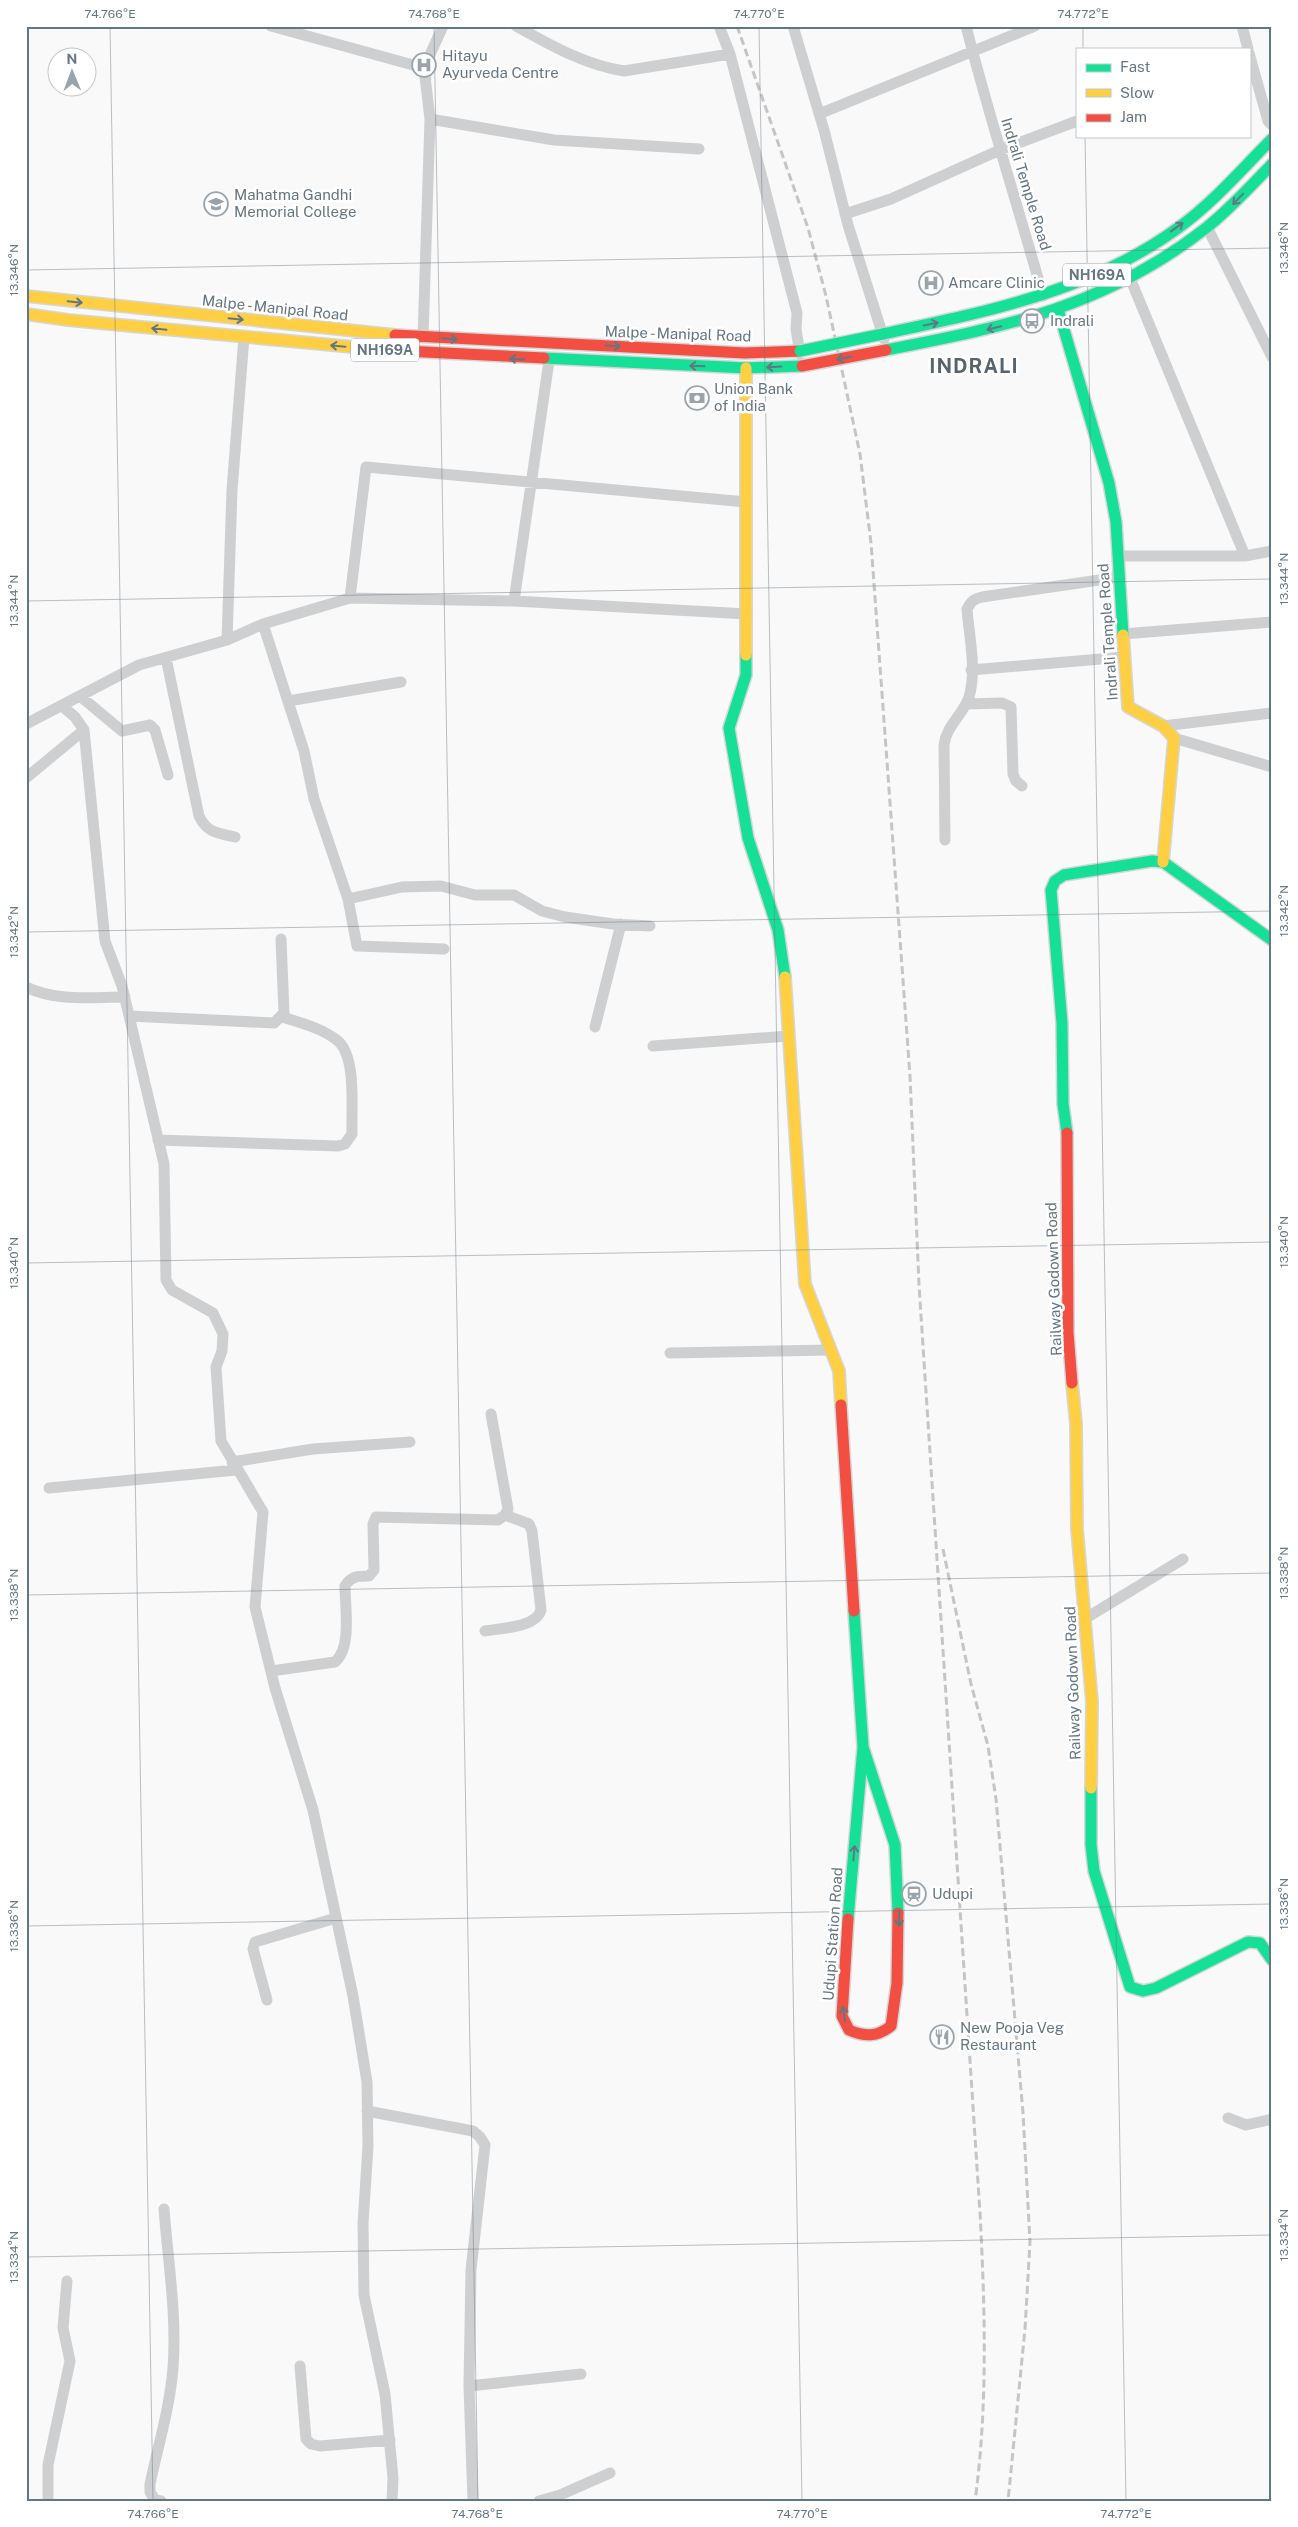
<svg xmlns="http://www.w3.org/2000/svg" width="1298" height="2527" viewBox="0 0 1298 2527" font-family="'Public Sans',sans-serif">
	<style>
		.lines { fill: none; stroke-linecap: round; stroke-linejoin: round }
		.fast-casing { stroke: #d5d6d7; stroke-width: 14 }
		.slow-casing { stroke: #d5d6d7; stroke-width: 14 }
		.jam-casing { stroke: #d5d6d7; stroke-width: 14 }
		.street { stroke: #cecfd0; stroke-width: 11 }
		.fast { stroke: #16e098; stroke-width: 11 }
		.slow { stroke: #ffcf43; stroke-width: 11 }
		.jam { stroke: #f24e42; stroke-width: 11 }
		.rail { stroke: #c3c5c6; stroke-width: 3; stroke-dasharray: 8 4; stroke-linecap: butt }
		.fast-bridge-casing { stroke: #d5d6d6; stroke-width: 14; stroke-linecap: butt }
		.jam-bridge-casing { stroke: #d5d6d6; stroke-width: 14; stroke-linecap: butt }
		.fast-bridge { stroke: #16e098; stroke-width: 11 }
		.jam-bridge { stroke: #f24e42; stroke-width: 11 }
		.oneway { stroke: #657683 }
		.ticks { fill: none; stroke: #657683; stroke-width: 1; stroke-opacity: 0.45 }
		.labels { text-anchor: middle; stroke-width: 5; stroke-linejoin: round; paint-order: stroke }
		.shield { fill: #fff; stroke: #939fa8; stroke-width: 1 }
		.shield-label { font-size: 14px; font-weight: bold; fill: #657683 }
		.poi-label { font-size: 15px; fill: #657683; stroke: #fff; text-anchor: start }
		.street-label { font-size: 15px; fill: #657683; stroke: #fff }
		.district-label { font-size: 20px; font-weight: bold; letter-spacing: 1px; fill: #57646e; stroke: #fff }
		.neatline { fill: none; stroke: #657683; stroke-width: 2 }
		.ticks-label { font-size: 12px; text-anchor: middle; fill: #657683 }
	</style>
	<rect width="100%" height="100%" fill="#f9f9f9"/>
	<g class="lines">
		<g class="fast-casing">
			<path id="fast" d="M1058 309 1109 483 1116 522 1123 635
				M883 334C985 312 1092 291 1178 228 1213 203 1242 169 1272 139
				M886 350C1008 326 1105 307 1206 228 1230 209 1251 186 1272 164
				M544 358 746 368 802 366
				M746 655V675L729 728 748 838 778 930 785 977
				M1067 1133 1063 1104 1062 1023 1051 890 1055 881 1064 875 1152 861 1163 862 1272 940
				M863 1747 895 1845 898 1913
				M1091 1788V1845L1094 1871 1130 1987 1143 1991 1156 1988 1248 1942 1260 1943 1272 1960
				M848 1919 863 1747 854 1611"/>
		</g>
		<g class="slow-casing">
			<path id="slow" d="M26 296 395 335
				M26 314 68 320 385 350
				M746 368V655
				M1123 635 1128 707 1163 726 1174 738 1163 862
				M785 977 805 1284 839 1371 841 1405
				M1072 1383 1076 1424 1077 1529 1092 1702 1091 1788"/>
		</g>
		<g class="jam-casing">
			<path id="jam" d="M395 335 745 353 800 351
				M385 350 544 358
				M1067 1133 1068 1333 1072 1383
				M841 1405 854 1611
				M848 1919 842 2016 849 2030C865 2037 877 2037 891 2026L897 1983 898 1913"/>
		</g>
		<path class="street" d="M271 26 424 68 430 119 423 338
			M516 26C550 45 585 65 624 71L730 54
			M719 26 730 54 797 313 796 329 800 354
			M793 26 824 130 848 225 884 339
			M966 26C989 117 1018 206 1043 296
			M1242 26 1248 49
			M1249 53 1268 121 1272 125
			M424 68 443 26
			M819 114 1035 26
			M430 119 554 140 699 149
			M845 214 891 199 1002 149 1077 121
			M1207 227 1272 357
			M1130 278 1245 556
			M1118 556H1245L1272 551
			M350 598 366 467 746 502
			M514 601 549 361
			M263 624 304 751 314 799 348 899 357 946 444 949
			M1123 634 1272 622
			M227 640 232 490 244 337
			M166 658 199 816C207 833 218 833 235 837
			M971 670 1124 657
			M80 696 122 731 150 725 155 730 168 775
			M288 701 401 682
			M966 704 1002 703 1011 707 1013 774 1016 781 1022 786
			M62 706 75 717 84 730 105 941 122 986 164 1164 166 1280 172 1290 213 1313 223 1334 222 1351 216 1367 221 1441 263 1512 255 1607 275 1688 313 1810 353 1996 367 2082 368 2146 363 2224 364 2295 385 2394 393 2478 392 2501
			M26 724 139 665 227 640 263 624 350 598 514 601 747 614
			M1163 726 1272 713
			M1174 738 1272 767
			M26 778 84 730
			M945 840 944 745C946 726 963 715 969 697 977 670 969 636 967 609 971 601 974 599 982 597L1120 577
			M348 899 402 887 441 886 475 895H514L542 911 565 917 613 924 650 926
			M26 987C57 1002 92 997 125 997
			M129 1016 274 1023 284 1013 281 939
			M595 1027 621 924
			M653 1046 789 1036
			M158 1140 338 1146 345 1144 352 1134C351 1110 357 1058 338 1041 322 1028 301 1023 282 1017
			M670 1353 831 1350
			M232 1462 313 1449 410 1442
			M49 1488 236 1470
			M1086 1618 1183 1559
			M485 1631C500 1628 536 1628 541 1610L532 1531 529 1524 505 1515
			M271 1671 335 1662C352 1648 345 1607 345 1586 351 1576 358 1576 369 1576L374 1570 373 1524 376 1517 498 1520 505 1515 508 1509 491 1414
			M267 2000 253 1949 255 1942 336 1918
			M367 2111 473 2131 480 2137 485 2145 471 2270 469 2386 473 2501
			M1228 2118 1246 2125 1272 2119
			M300 2366 306 2439 311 2444 320 2446 390 2440
			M469 2386 581 2374
			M48 2501V2465L70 2361 63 2328 67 2281
			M161 2501 155 2500 150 2492V2484C158 2446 170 2407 173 2368 177 2316 168 2261 164 2209
			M539 2501 560 2495 610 2473"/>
		<use href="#fast" class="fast"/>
		<use href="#slow" class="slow"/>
		<use href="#jam" class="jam"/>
		<path class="rail" d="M737 26 808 228 826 296 860 454 871 543 910 1076 919 1285 980 2213C985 2308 988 2406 975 2501
			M943 1549 971 1684 988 1746 996 1799 1023 2113 1030 2242 1025 2329 1008 2501"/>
		<g class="fast-bridge-casing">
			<path id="fast-bridge" d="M800 351 883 334"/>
		</g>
		<g class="jam-bridge-casing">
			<path id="jam-bridge" d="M802 366 886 350"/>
		</g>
		<use href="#fast-bridge" class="fast-bridge"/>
		<use href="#jam-bridge" class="jam-bridge"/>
	</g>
	<defs><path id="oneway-shaft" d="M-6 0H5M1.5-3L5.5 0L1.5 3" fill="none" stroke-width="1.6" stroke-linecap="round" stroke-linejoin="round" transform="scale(1.25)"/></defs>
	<g class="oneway">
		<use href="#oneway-shaft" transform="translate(1238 199) rotate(134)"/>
		<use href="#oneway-shaft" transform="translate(1177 227) rotate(-36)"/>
		<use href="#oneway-shaft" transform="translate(75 302) rotate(6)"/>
		<use href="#oneway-shaft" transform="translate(236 319) rotate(6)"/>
		<use href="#oneway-shaft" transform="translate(931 324) rotate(-12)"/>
		<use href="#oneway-shaft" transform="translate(994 328) rotate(167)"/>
		<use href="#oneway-shaft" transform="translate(159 329) rotate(-174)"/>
		<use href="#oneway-shaft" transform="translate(450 339) rotate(3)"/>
		<use href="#oneway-shaft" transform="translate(338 346) rotate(-175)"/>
		<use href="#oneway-shaft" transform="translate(613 346) rotate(3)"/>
		<use href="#oneway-shaft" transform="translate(844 358) rotate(169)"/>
		<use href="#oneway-shaft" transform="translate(517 359) rotate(-177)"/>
		<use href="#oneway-shaft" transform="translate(697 366) rotate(-178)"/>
		<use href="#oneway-shaft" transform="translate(774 367) rotate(177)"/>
		<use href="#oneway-shaft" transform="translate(854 1853) rotate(-85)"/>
		<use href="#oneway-shaft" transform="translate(899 1919) rotate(90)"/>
		<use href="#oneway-shaft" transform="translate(844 2014) rotate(-98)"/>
	</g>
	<path class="ticks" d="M110 26 153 2501M434 26 478 2501M759 26 802 2501M1083 26V49M1085 136 1126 2501M26 270 1272 248M26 601 1272 579M26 932 1272 911M26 1263 1272 1242M26 1595 1272 1573M26 1926 1272 1904M26 2257 1272 2235"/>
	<defs>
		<g id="hospital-ring" transform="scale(1.25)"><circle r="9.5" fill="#fff" stroke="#99a4ac" stroke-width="1.5"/><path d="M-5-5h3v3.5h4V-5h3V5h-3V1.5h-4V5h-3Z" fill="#99a4ac"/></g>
		<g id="university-ring" transform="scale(1.25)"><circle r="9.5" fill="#fff" stroke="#99a4ac" stroke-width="1.5"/><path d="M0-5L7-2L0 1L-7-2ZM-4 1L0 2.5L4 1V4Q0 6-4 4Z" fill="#99a4ac"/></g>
		<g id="bus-ring" transform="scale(1.25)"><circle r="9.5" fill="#fff" stroke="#99a4ac" stroke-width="1.5"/><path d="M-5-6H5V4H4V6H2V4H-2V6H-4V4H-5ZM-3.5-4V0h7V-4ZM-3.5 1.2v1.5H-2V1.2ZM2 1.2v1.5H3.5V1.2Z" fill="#99a4ac"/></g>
		<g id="bank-ring" transform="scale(1.25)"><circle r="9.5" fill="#fff" stroke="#99a4ac" stroke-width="1.5"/><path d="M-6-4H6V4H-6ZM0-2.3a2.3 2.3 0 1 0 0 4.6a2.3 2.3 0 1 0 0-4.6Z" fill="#99a4ac"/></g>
		<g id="station-ring" transform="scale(1.25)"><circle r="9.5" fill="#fff" stroke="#99a4ac" stroke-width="1.5"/><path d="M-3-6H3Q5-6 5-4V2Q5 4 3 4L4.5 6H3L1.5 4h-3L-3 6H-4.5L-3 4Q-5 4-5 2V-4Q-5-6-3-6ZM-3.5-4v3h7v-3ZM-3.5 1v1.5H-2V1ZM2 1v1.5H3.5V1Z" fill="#99a4ac"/></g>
		<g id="restaurant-ring" transform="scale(1.25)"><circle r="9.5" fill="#fff" stroke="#99a4ac" stroke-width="1.5"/><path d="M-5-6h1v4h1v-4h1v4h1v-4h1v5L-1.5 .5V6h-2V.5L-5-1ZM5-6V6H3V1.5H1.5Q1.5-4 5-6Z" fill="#99a4ac"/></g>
	</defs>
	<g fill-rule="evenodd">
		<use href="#hospital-ring" x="424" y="65"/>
		<use href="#university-ring" x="216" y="204"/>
		<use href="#hospital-ring" x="931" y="283"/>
		<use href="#bus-ring" x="1032" y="321"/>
		<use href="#bank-ring" x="697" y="398"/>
		<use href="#station-ring" x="914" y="1894"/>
		<use href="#restaurant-ring" x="942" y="2037"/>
	</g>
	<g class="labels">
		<g class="shield">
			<rect x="1063" y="263.5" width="68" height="23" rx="4"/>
			<rect x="351" y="338.5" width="68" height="23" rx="4"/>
		</g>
		<g class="shield-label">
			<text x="1097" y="280">NH169A</text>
			<text x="385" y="355">NH169A</text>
		</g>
		<g class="poi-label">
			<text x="442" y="61">Hitayu<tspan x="442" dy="17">Ayurveda Centre</tspan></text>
			<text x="234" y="200">Mahatma Gandhi<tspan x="234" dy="17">Memorial College</tspan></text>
			<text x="948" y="288">Amcare Clinic</text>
			<text x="1050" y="326">Indrali</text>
			<text x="714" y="394">Union Bank<tspan x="714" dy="17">of India</tspan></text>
			<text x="932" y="1899">Udupi</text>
			<text x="960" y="2033">New Pooja Veg<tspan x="960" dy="17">Restaurant</tspan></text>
		</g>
		<g class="street-label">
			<text transform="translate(1026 184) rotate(73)" y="5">Indrali Temple Road</text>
			<text transform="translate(275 308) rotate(6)" y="5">Malpe - Manipal Road</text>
			<text transform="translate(678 334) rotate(2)" y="5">Malpe - Manipal Road</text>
			<text transform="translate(1108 632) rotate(-94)" y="5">Indrali Temple Road</text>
			<text transform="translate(1054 1279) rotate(-92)" y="5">Railway Godown Road</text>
			<text transform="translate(1073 1683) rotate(-92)" y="5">Railway Godown Road</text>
			<text transform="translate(833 1934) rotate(-86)" y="5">Udupi Station Road</text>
		</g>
		<g class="district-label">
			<text x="974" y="373">INDRALI</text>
		</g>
	</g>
	<rect width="1298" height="2527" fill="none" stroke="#ffffff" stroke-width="55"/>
	<rect x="1076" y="48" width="175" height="90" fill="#ffffff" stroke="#c1c8cd"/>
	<rect x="1086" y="64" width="25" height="8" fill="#16e098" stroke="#c1c8cd"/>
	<text x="1120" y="72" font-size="15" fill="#657683">Fast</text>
	<rect x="1086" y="89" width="25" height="8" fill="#ffcf43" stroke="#c1c8cd"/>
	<text x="1120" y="98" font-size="15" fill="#657683">Slow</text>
	<rect x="1086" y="114" width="25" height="8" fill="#f24e42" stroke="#c1c8cd"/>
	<text x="1120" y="122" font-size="15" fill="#657683">Jam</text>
	<g transform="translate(72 72) rotate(359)"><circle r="24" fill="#ffffff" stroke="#c1c8cd"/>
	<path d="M0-4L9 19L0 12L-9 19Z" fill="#99a4ac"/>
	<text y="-8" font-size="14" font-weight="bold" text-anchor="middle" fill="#657683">N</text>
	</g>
	<rect x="28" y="28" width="1242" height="2472" class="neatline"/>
	<g class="ticks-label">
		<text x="110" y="18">74.766°E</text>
		<text x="434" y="18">74.768°E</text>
		<text x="759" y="18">74.770°E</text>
		<text x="1083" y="18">74.772°E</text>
		<text transform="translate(1284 248) rotate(-90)" y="4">13.346°N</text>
		<text transform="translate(14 270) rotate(-90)" y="4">13.346°N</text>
		<text transform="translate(1284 579) rotate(-90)" y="4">13.344°N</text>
		<text transform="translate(14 601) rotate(-90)" y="4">13.344°N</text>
		<text transform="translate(1284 911) rotate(-90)" y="4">13.342°N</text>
		<text transform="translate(14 932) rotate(-90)" y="4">13.342°N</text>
		<text transform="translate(1284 1242) rotate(-90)" y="4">13.340°N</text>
		<text transform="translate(14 1263) rotate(-90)" y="4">13.340°N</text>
		<text transform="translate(1284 1573) rotate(-90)" y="4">13.338°N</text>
		<text transform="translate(14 1595) rotate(-90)" y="4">13.338°N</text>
		<text transform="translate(1284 1904) rotate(-90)" y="4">13.336°N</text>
		<text transform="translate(14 1926) rotate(-90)" y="4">13.336°N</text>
		<text transform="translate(1284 2235) rotate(-90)" y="4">13.334°N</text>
		<text transform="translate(14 2257) rotate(-90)" y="4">13.334°N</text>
		<text x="153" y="2518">74.766°E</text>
		<text x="477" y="2518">74.768°E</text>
		<text x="802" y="2518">74.770°E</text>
		<text x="1126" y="2518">74.772°E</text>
	</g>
</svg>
